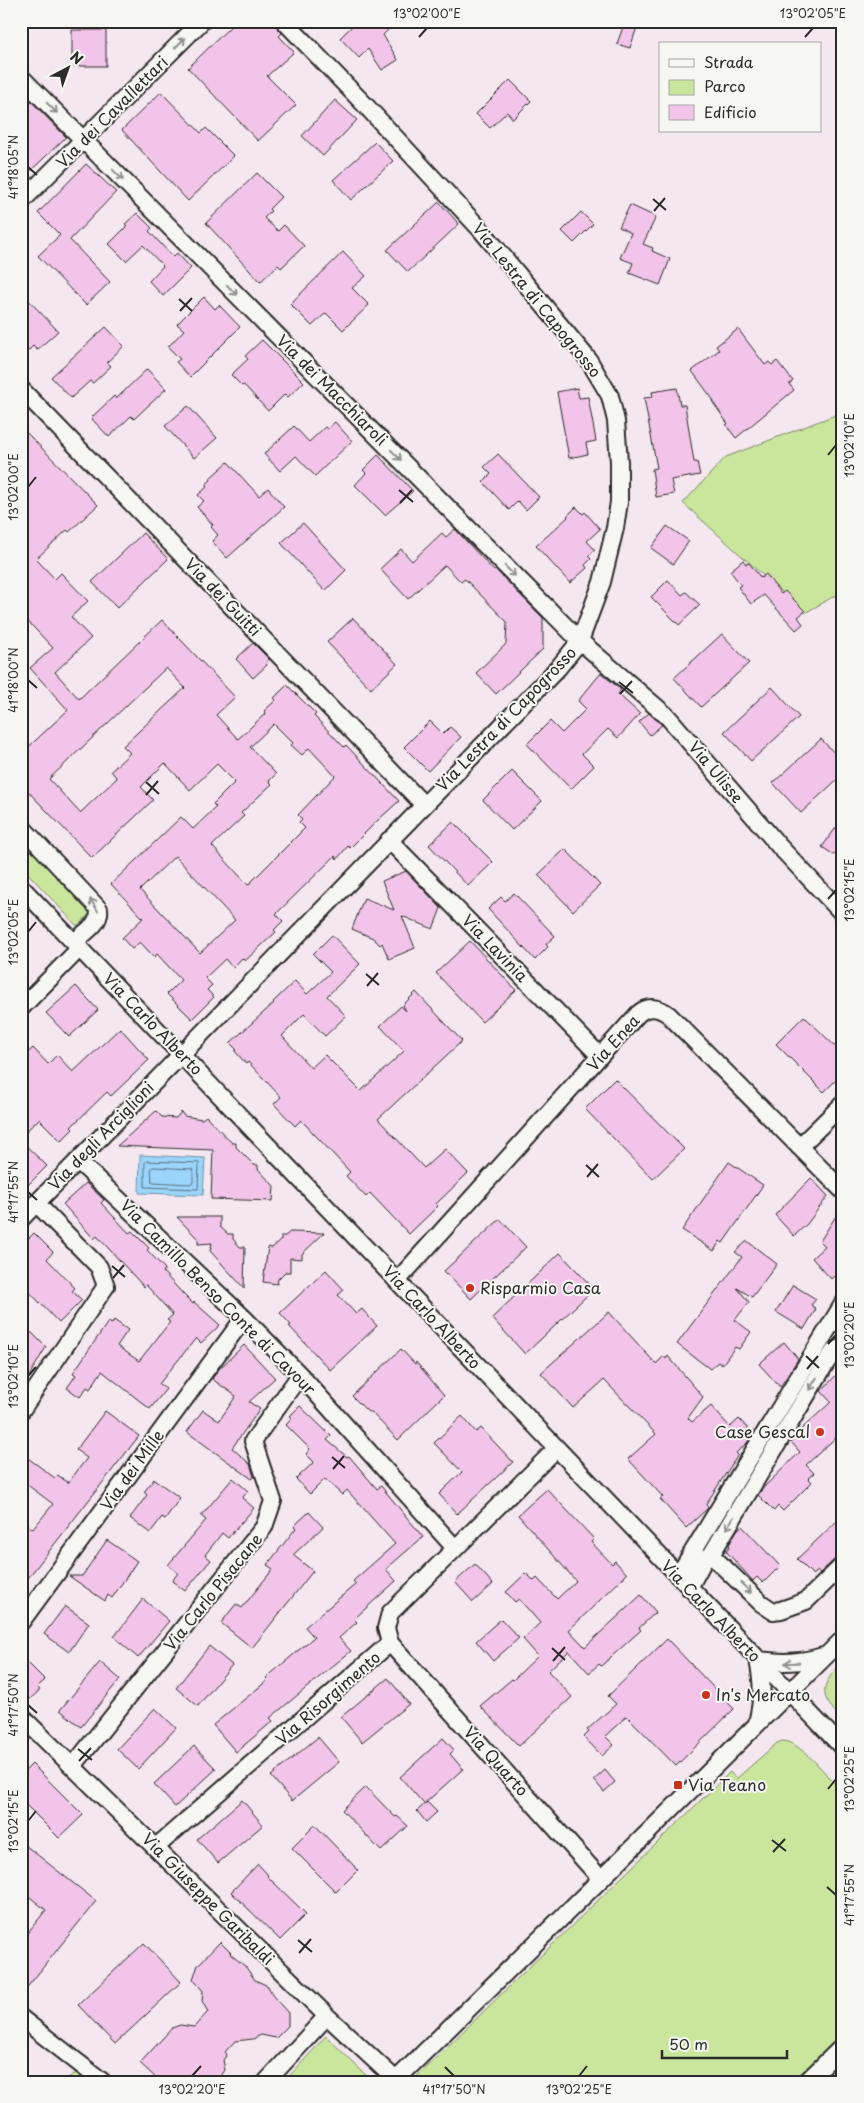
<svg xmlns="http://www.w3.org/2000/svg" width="864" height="2103" viewBox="0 0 864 2103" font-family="'Playpen Sans',sans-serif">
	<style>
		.green { fill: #cae69d; stroke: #7a8864 }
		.water { fill: #9bd5fb; stroke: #6e91a8 }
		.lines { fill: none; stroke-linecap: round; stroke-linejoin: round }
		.shore { stroke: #586f7e; stroke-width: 1 }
		.building { fill: #f2c4e9; stroke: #2b2b2b; fill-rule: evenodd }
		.minor-casing { stroke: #2b2b2b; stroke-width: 20 }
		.minor { stroke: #f6f6f2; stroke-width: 16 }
		.oneway { stroke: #90908e }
		.ticks { fill: none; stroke: #2b2b2b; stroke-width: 2 }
		.poi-dot { fill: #c8321e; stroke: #f6f6f2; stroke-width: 2 }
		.labels { text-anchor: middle; stroke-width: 4; stroke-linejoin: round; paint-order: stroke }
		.street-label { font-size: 16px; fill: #2b2b2b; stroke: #f6f6f2 }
		.poi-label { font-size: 16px; fill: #2b2b2b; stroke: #f6f6f2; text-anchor: start }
		.neatline { fill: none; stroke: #2b2b2b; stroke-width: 2 }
		.ticks-label { font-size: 12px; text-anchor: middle; fill: #2b2b2b }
	</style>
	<rect width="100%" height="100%" fill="#f5e7ef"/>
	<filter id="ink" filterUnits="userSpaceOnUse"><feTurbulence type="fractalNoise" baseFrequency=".02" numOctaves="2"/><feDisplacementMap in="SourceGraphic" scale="10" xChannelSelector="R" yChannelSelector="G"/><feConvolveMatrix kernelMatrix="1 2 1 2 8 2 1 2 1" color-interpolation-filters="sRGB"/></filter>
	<g filter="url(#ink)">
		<path class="green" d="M843 412V591L805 613 683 503 726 457Z
			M21 834 93 911 77 926 21 866Z
			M843 1662V1720C819 1696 818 1687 843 1662Z
			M782 1741C801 1741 830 1779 843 1793V2033L792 2082H411L730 1772 736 1779 777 1743Z
			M326 2036 373 2082H284Z
			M76 2073 89 2082H61Z"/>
		<path class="water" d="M140 1155 205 1158 203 1195 139 1193Z"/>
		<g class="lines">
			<path class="shore" d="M147 1161 199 1163 198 1189 145 1187V1163Z
				M153 1167 192 1169 193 1171V1182L190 1184 152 1182 151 1169Z"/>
		</g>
		<path class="building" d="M236 21H272L282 33 279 36 294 52 267 76 296 105 258 141 188 68Z
			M357 21H397L383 35 398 60 382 70 368 49 359 58 340 38Z
			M625 21H639L630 48 617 44Z
			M72 30H106V66H72Z
			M510 80 531 101 513 119 507 112 490 128 476 114Z
			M161 92 201 133 206 128 234 156 188 201 122 130Z
			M26 96 66 137 21 180V101Z
			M335 100 357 120 323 156 302 136Z
			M375 142 393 161 351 200 333 180Z
			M86 164 116 192 70 240 110 282 86 305 38 256 60 235 38 213Z
			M257 173 281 197 269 209 271 211 264 218 278 231 284 225 304 246 281 268 278 265 260 282 206 223Z
			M439 202 459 224 408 272 387 250Z
			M630 205 656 217 643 244 653 248 652 251 670 259 660 285 629 273 633 263 620 258 631 233 619 227Z
			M581 212 593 224 574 243 562 231Z
			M137 213 152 228 149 231 173 257 177 253 191 268 163 296 149 281 163 266 143 245 126 261 109 244 127 226 125 224Z
			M343 252 366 276 352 288 369 305 343 330 326 313 312 326 290 304Z
			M21 292 58 331 37 350 33 346 21 358Z
			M204 297 215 309 219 305 240 327 190 377 176 362 180 359 168 347 184 330 177 324Z
			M106 327 124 346 107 362 111 366 93 383 90 381 71 398 51 377Z
			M738 329 765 365 769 362 772 365 777 361 793 381 789 384 794 390 736 438 726 425 728 424 712 401H714L692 371 719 350 716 346Z
			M262 340 304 382 288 397 285 394 268 411 244 385 242 386 231 375 248 359 245 356Z
			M147 369 166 389 134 419 131 416 109 437 91 418 114 396 116 399Z
			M577 388 579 398 588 397 596 441 586 443 588 454 569 458 557 392Z
			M677 388 680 405H685L694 462H697L700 475 671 480 674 494 656 497 652 469 657 468 644 398 653 397 652 392Z
			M188 406 217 438 194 458 165 426Z
			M335 422 352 441 315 476 296 456 280 471 264 454 294 426 309 442 325 427 327 429Z
			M21 427 98 505 69 532 67 530 36 559 55 579 61 573 88 601 71 617 91 638 55 672 79 699 162 620 235 697 216 715 238 739 266 713 264 711 276 700 274 698 287 685 316 714 314 716 344 747 346 745 399 801 377 821 350 848 348 846 337 859 335 856 276 914 283 921 274 930 276 932 245 961 242 958 233 968 225 959 205 978 212 985 207 990 214 997 192 1019 167 994 181 980 157 954 154 957 140 942 132 949 122 938 143 918 111 884 181 817 193 829 216 807 213 804 235 782 217 764 190 790 165 763 141 787 153 800 92 858 21 784V754L68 710 30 668 53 648 21 614ZM166 668 185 688 123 746 130 753 111 771 117 778 80 813 49 779ZM274 724 293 743 291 745 302 755 309 748 335 776 298 815 302 819 299 822 305 828 248 885 212 846 244 816 241 813 272 784 269 781 276 774 250 747ZM175 856 235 920 200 953 140 890Z
			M498 454 539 497 526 510 518 501 509 510 483 482 491 474 484 467Z
			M378 455 413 491 385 515 355 485 366 473 363 470Z
			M228 462 259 496 268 488 284 507 227 558 212 541 218 535 211 527 213 525 197 507 204 501 198 495 207 487 205 485 211 480 210 478Z
			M576 507 583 514 585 512 600 529 587 541 595 550 588 556 591 559 585 565 587 568 570 583 536 546 568 517 567 516Z
			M303 523 346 570 325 591 281 543Z
			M667 526 689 541 673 564 651 548Z
			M455 529 494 571 496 570 543 618V649L496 694 476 673 506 644 507 622 465 579 461 582 445 565 408 599 380 569 401 549 412 561 442 533 446 537Z
			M143 533 168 559 117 608 92 582Z
			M743 560 746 564 749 563 761 578 766 574 781 594 785 591 805 611 798 617 803 624 796 630 764 595 751 604 738 587 741 585 730 571Z
			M668 580 682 595 686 592 700 605 679 625 651 597Z
			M353 618 397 664 371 689 327 642Z
			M722 634 749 663 701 707 674 678Z
			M253 643 269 659 266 663 267 665 253 678 236 659Z
			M601 673 621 690 618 694 640 714 618 738 608 729 582 754 594 766 571 789 527 744 550 721 562 733 586 709 578 701Z
			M772 687 799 717 751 761 724 732Z
			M649 713 662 725 650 735 639 722Z
			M430 721 443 734 450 727 461 737 428 771 404 747Z
			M821 739 843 762V774L801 813 773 783Z
			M512 771 542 801 512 830 483 800Z
			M843 818V855L837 851 834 855 822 847Z
			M453 822 493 862 468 886 429 845Z
			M565 849 600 885 573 911 538 875Z
			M406 871 441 908 433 929 402 916 415 948 389 959 382 943 380 945 373 938 352 929 364 898 394 910 382 881Z
			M514 893 555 936 546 944 548 947 535 960 488 909 501 897 505 901Z
			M332 935 360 964 327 996 346 1016 325 1036 304 1014 282 1036 311 1068 325 1055 361 1091 404 1051 380 1026 401 1006 406 1011 403 1005 416 992 462 1041 378 1119 424 1168 445 1149 468 1173 436 1204 438 1206 409 1234 370 1193 366 1197 346 1176 350 1172 301 1120 295 1126 274 1104 281 1097 248 1062 246 1064 235 1051 237 1050 230 1043 274 1003 273 1002 295 981 307 994 331 972 313 954Z
			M470 941 516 990 482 1022 436 973Z
			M76 986 98 1010 69 1037 46 1013Z
			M804 1016 843 1054V1073L824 1092 776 1044Z
			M120 1028 149 1060 111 1096 107 1092 71 1127 73 1129 61 1141 39 1119 21 1136V1059L33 1048 48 1064 57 1055 73 1072Z
			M615 1079 684 1149 653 1179 585 1109Z
			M156 1111 162 1117 176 1118 181 1112 184 1116 202 1119 206 1116 232 1143H236V1147L254 1165H258V1169L274 1186 273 1201 211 1199 213 1150 117 1146Z
			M21 1141 47 1166 21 1192Z
			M729 1162 763 1185 723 1243 720 1241 714 1251 682 1230Z
			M811 1178 828 1196 807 1224 794 1236 775 1215Z
			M86 1183 104 1200 101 1203 129 1233 132 1231 149 1248 147 1250 165 1269 163 1272 183 1294 193 1304 194 1302 220 1325 201 1343 196 1338 159 1384 166 1389 150 1409 102 1371 90 1389 87 1387 80 1397 67 1388 76 1375 73 1373 108 1322 112 1324 114 1320 128 1330 117 1346 139 1361 170 1322 167 1320 173 1315 146 1285 144 1287 97 1236 94 1239 63 1204Z
			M843 1205V1268L831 1279 812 1258 825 1246 820 1241Z
			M177 1217H220V1227L228 1234H233V1239L240 1247H245L244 1288 210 1251 212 1243 198 1244V1239Z
			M500 1219 526 1247 471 1299 444 1271Z
			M290 1232 324 1233 302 1254V1259L290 1258V1272H285L278 1279 277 1284 263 1282 268 1247 272 1248 281 1240V1236H285Z
			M34 1233 53 1252 47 1259 75 1288 72 1291 82 1300 59 1323 21 1283V1246Z
			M747 1241 777 1264 752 1297 737 1288 749 1302 735 1320 751 1332 739 1349 735 1347 722 1365 718 1362 710 1369 677 1344 742 1257 735 1252Z
			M560 1253 594 1289 525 1354 492 1318Z
			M326 1270 344 1290 338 1295 356 1314 362 1309 377 1326 330 1370 289 1326 291 1325 280 1313Z
			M793 1285 816 1299 811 1305 816 1309 804 1329 776 1312Z
			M609 1312 656 1364 664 1356 666 1359 668 1356 703 1397 688 1418 692 1422 711 1406 730 1427 739 1419 753 1434 747 1443 736 1453 738 1455 706 1504 708 1508 686 1528 660 1499 663 1497 628 1459 656 1434 604 1380 573 1408 541 1373Z
			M31 1332 46 1347 21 1390V1342Z
			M784 1342 798 1359 780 1387 759 1364Z
			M244 1345 275 1378 249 1402 260 1409 232 1448 250 1464 254 1477 252 1479 187 1432 203 1410 219 1421 236 1396 212 1379 219 1369Z
			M401 1349 415 1364 416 1362 444 1395 398 1440 370 1411 368 1412 352 1396Z
			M843 1368V1431L806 1465 814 1473 808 1478 812 1482 783 1511 778 1506 774 1511 758 1495 765 1486 800 1452 791 1442 799 1434 797 1433 831 1402 821 1391Z
			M300 1406 331 1436 327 1440 347 1457 349 1456 377 1489 381 1486 423 1537 386 1569 396 1581 354 1619 357 1622 339 1638 351 1651 270 1718 273 1721 236 1752 213 1725 268 1680 266 1678 314 1637 305 1627 356 1584 353 1581 395 1544 347 1490 342 1495 325 1479 310 1494 296 1479 314 1462 306 1454 310 1449 286 1425 292 1418 290 1416Z
			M105 1411 139 1436 21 1587V1520L33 1529 53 1504 21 1480V1453L55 1478 58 1475 68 1483 87 1458 76 1450Z
			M462 1416 476 1432 481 1428 513 1462 457 1514 439 1494 462 1472 434 1443Z
			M233 1478 248 1491 242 1498 254 1508 228 1538 222 1533 205 1555 211 1560 185 1591 172 1581 178 1573 168 1565 206 1520 201 1516Z
			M154 1479 180 1498 165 1519 162 1517 150 1533 130 1518 147 1495 144 1492Z
			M547 1489 594 1539 591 1542 612 1564 615 1561 627 1574 569 1630 585 1647 641 1595 656 1612 639 1628 641 1630 601 1666 599 1664 589 1673 569 1651 548 1671 572 1697 519 1746 480 1706 512 1679 513 1680 538 1656 523 1639 540 1623 519 1599 515 1602 506 1592 526 1573 534 1581 537 1578 557 1599 576 1581 518 1515Z
			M309 1512 323 1527 293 1555 313 1571 252 1648 221 1623 236 1604 242 1608 273 1569 267 1565 296 1528 294 1526Z
			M837 1521 843 1527V1555L836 1558 820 1573 818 1571 813 1575 797 1559Z
			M742 1526 780 1566 763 1583 757 1577 753 1581 726 1551 730 1546 729 1545 737 1530Z
			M107 1540 137 1561 112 1598 108 1595 105 1601 69 1576H82Z
			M475 1564 493 1584 473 1602 455 1582Z
			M143 1599 169 1621 138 1658 114 1637Z
			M65 1606 89 1623 69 1652 44 1634Z
			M501 1619 519 1638 493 1661 476 1641Z
			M667 1639 734 1709 676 1766 627 1716 605 1736 614 1745 602 1756 584 1737 589 1732 587 1730 616 1704 608 1696Z
			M209 1646 232 1665 198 1706 176 1688Z
			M21 1656 45 1680 37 1687 40 1690 29 1700 21 1692Z
			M100 1662 120 1679 81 1727 60 1710Z
			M388 1678 409 1704 362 1742 341 1717Z
			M155 1708 176 1728 138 1769 117 1749Z
			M318 1737 339 1762 292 1801 271 1776Z
			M443 1738 454 1750 450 1754 463 1769 424 1804 400 1777Z
			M194 1746 216 1769 175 1807 154 1784Z
			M32 1764 83 1815 59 1838 21 1800V1775Z
			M605 1770 615 1782 604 1792 594 1780Z
			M366 1787 395 1817 397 1816 408 1826 381 1851 342 1810Z
			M242 1800 263 1825 218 1863 197 1839Z
			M427 1802 437 1812 426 1822 417 1811Z
			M315 1825 358 1870 336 1892 292 1848Z
			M21 1842 96 1901 21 1995V1941L46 1910 21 1890Z
			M258 1864 268 1875 267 1876 306 1914 280 1940 231 1892Z
			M220 1942 231 1953 230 1954 245 1966 255 1980 268 1986 273 1996 288 2013V2026L276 2038 261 2035 253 2039 235 2041 225 2052 226 2056 223 2060 225 2070 217 2082H160L140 2063 172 2028 180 2025 194 2027 208 2012 202 2001 203 1991 193 1979 198 1965Z
			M144 1943 181 1982 115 2044 78 2005Z"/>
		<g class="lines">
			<g class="minor-casing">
				<path id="minor" d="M21 77 580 641 668 717 779 846 843 914
					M21 202 202 21
					M21 389 424 805
					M21 826 99 909C101 924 84 933 74 942
					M389 840 600 1056
					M21 887 843 1748
					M21 1008 80 948
					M799 1147 843 1104
					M78 1161 244 1318 300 1375 455 1548
					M21 1219 558 668 580 641 602 582 615 528 619 502V462L616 421 610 396 588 359 482 231 367 107 284 21
					M397 1281 638 1014C648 1005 659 1007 669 1015L843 1191
					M21 1411 106 1286 99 1267 36 1203
					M711 1555 761 1603 773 1611 781 1610 806 1601 843 1565
					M678 1576 843 1304
					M689 1588 704 1560 711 1555 826 1363 834 1351 843 1347
					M21 1622 244 1318
					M390 1643 601 1879
					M21 1716 327 2016 396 2080 601 1879 843 1639
					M757 1723C763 1698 763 1684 758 1660 782 1663 800 1663 823 1656
					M73 1766 264 1527 273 1501 253 1441 300 1375
					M156 1847 390 1643 386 1628 390 1613 556 1449
					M21 2018 103 2082
					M266 2082 327 2016
					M806 2082 843 2046"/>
			</g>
			<use href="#minor" class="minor"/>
		</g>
		<defs><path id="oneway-shaft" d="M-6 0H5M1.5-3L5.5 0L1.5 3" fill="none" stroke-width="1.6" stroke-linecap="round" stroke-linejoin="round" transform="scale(1.25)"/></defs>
		<g class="oneway">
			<use href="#oneway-shaft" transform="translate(180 43) rotate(-45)"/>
			<use href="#oneway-shaft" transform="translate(52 108) rotate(45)"/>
			<use href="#oneway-shaft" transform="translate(118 175) rotate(45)"/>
			<use href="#oneway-shaft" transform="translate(232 290) rotate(45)"/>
			<use href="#oneway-shaft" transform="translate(396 455) rotate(45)"/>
			<use href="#oneway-shaft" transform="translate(510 571) rotate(45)"/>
			<use href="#oneway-shaft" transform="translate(94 905) rotate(-123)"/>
			<use href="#oneway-shaft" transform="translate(813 1384) rotate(121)"/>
			<use href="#oneway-shaft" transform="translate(730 1523) rotate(121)"/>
			<use href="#oneway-shaft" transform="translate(746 1588) rotate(44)"/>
			<use href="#oneway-shaft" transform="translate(792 1663) rotate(179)"/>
		</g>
	</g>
	<path class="ticks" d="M419 37 427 28M805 37 813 28M28 167 37 175M653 199 666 210M654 211 665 198M179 299 192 311M180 311 192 298M828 455 836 445M28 487 36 477M399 490 413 502M400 503 412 490M28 680 37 688M619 682 633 693M620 694 632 681M146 782 159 794M146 795 158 781M828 899 836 890M28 932 36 922M366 974 379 985M367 986 378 973M586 1165 599 1177M587 1177 598 1164M28 1192 37 1200M112 1266 125 1277M113 1278 124 1265M828 1344 836 1335M806 1356 819 1368M807 1369 818 1356M28 1376 36 1367M332 1457 345 1468M333 1469 344 1456M552 1648 565 1660M553 1661 565 1647M28 1705 37 1713M78 1749 92 1760M79 1761 91 1748M828 1789 836 1779M28 1821 36 1811M772 1840 786 1851M773 1852 785 1839M827 1887 836 1895M298 1940 312 1952M299 1953 311 1939M445 2067 454 2076M192 2076 201 2066M579 2076 587 2066"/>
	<g class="poi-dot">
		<circle cx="470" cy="1288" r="5"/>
		<circle cx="820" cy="1432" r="5"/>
		<circle cx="706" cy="1695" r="5"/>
		<rect x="673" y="1780" width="10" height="10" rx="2.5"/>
	</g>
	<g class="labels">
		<g class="street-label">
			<text transform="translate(112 112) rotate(-45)" y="6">Via dei Cavallettari</text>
			<text transform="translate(537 300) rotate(51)" y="6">Via Lestra di Capogrosso</text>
			<text transform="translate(332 390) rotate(45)" y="6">Via dei Macchiaroli</text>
			<text transform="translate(223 597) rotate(46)" y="6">Via dei Guitti</text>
			<text transform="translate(506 719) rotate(-46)" y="6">Via Lestra di Capogrosso</text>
			<text transform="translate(716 772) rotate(50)" y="6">Via Ulisse</text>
			<text transform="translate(495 948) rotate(46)" y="6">Via Lavinia</text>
			<text transform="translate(153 1024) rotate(46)" y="6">Via Carlo Alberto</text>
			<text transform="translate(613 1043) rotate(-48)" y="6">Via Enea</text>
			<text transform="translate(101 1136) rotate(-46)" y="6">Via degli Arciglioni</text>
			<text transform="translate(218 1297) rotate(45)" y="6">Via Camillo Benso Conte di Cavour</text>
			<text transform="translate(432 1317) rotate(47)" y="6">Via Carlo Alberto</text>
			<text transform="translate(132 1470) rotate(-54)" y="6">Via dei Mille</text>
			<text transform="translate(213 1592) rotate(-51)" y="6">Via Carlo Pisacane</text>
			<text transform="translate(711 1611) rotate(46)" y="6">Via Carlo Alberto</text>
			<text transform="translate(328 1698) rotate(-41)" y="6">Via Risorgimento</text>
			<text transform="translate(496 1761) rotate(48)" y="6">Via Quarto</text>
			<text transform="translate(208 1899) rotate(45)" y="6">Via Giuseppe Garibaldi</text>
		</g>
		<g class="poi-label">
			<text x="480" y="1294">Risparmio Casa</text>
			<text x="810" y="1438" text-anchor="end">Case Gescal</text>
			<text x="716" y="1701">In's Mercato</text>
			<text x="688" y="1791">Via Teano</text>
		</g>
	</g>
	<rect width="864" height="2103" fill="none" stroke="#f6f6f2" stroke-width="55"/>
	<rect x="659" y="42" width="162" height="90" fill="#f6f6f2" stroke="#a5a5a2"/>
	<rect x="669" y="59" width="25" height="8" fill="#f6f6f2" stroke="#a5a5a2"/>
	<text x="704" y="68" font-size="15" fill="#2b2b2b">Strada</text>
	<rect x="669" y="80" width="25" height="15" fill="#cae69d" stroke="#a5a5a2"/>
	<text x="704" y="92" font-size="15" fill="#2b2b2b">Parco</text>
	<rect x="669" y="105" width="25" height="15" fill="#f2c4e9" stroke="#a5a5a2"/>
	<text x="704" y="118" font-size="15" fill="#2b2b2b">Edificio</text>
	<g transform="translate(68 68) rotate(41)" stroke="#f6f6f2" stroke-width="4" paint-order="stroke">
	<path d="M0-4L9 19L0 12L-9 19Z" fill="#2b2b2b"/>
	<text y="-8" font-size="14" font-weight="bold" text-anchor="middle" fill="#2b2b2b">N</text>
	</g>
	<path d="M662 2050v8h125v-8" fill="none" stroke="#2b2b2b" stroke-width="2.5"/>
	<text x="669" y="2050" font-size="15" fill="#2b2b2b" stroke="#f6f6f2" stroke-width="4" paint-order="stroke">50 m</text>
	<rect x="28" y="28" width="808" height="2048" class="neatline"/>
	<g class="ticks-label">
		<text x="427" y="18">13°02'00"E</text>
		<text x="813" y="18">13°02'05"E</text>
		<text transform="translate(14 167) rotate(-90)" y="4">41°18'05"N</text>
		<text transform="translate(850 445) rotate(-90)" y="4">13°02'10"E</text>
		<text transform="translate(14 487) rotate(-90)" y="4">13°02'00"E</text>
		<text transform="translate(14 680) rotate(-90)" y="4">41°18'00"N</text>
		<text transform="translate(850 890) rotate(-90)" y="4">13°02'15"E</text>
		<text transform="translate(14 932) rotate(-90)" y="4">13°02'05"E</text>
		<text transform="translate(14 1192) rotate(-90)" y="4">41°17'55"N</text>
		<text transform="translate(850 1335) rotate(-90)" y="4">13°02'20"E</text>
		<text transform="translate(14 1376) rotate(-90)" y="4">13°02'10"E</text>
		<text transform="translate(14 1705) rotate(-90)" y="4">41°17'50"N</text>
		<text transform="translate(850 1779) rotate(-90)" y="4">13°02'25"E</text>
		<text transform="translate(14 1821) rotate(-90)" y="4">13°02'15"E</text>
		<text transform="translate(850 1895) rotate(-90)" y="4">41°17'55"N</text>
		<text x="192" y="2094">13°02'20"E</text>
		<text x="454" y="2094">41°17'50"N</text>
		<text x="579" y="2094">13°02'25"E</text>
	</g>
</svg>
